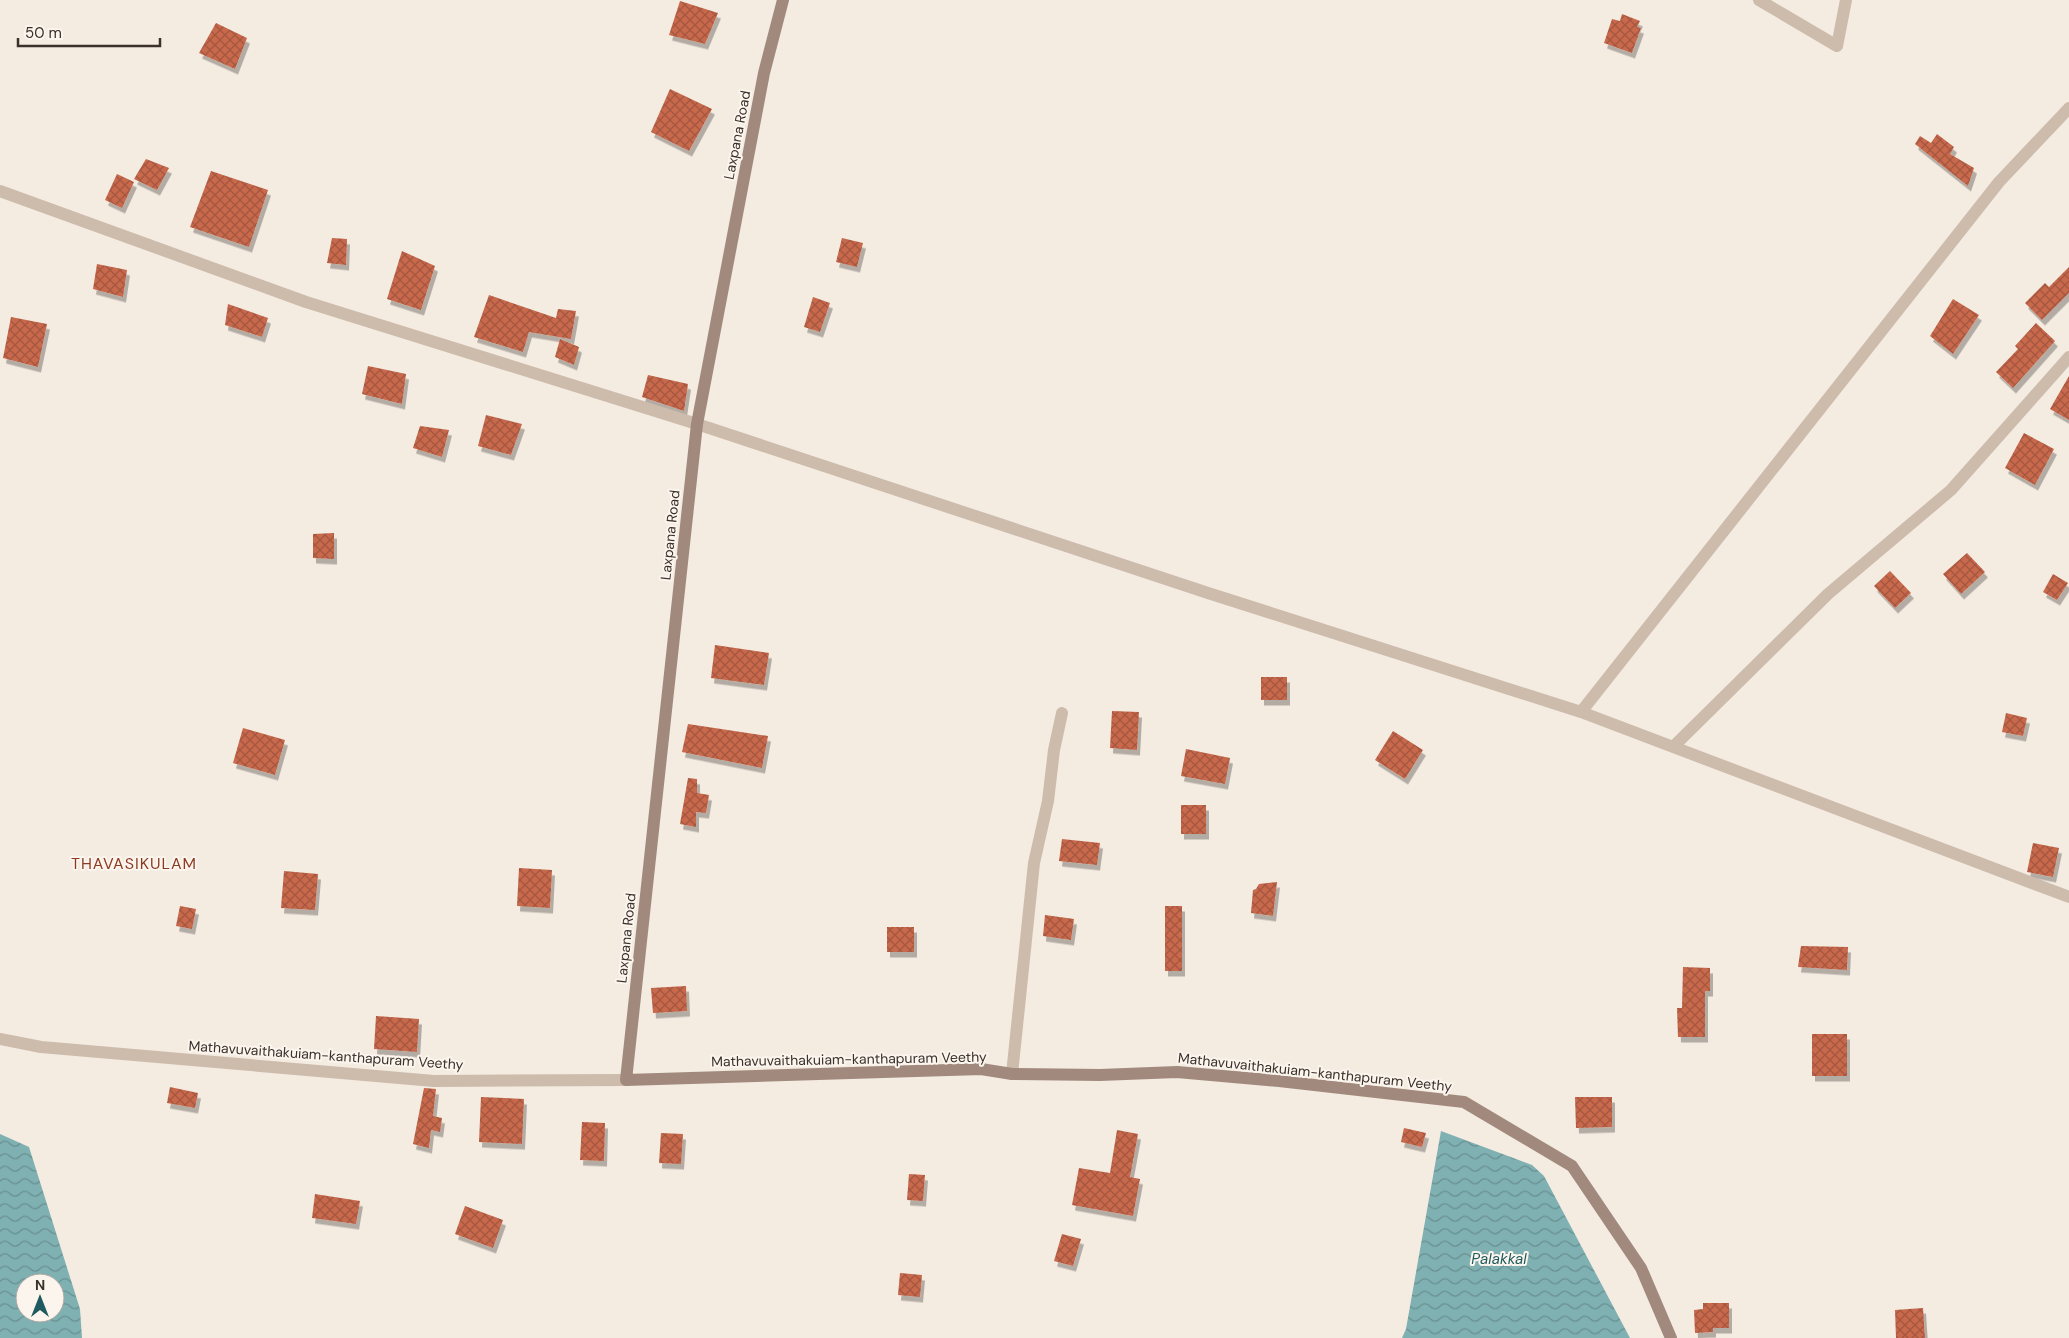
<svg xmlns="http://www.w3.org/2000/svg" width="2069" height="1338" viewBox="0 0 2069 1338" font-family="'DM Sans',sans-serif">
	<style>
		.water { fill: url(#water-waves); fill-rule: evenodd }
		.building { fill: url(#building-cross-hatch); filter: url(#shadow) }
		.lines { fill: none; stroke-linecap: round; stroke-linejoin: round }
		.street { stroke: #cdbbac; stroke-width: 12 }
		.secondary { stroke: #a18a7d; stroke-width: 12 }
		.labels { text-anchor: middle; stroke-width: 4; stroke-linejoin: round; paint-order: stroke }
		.street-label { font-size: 14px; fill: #3b302b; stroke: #fbf5ee }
		.water-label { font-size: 15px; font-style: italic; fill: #1f5a5e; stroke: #fbf5ee }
		.quarter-label { font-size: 16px; letter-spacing: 1px; fill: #8c3b22; stroke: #fbf5ee }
	</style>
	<defs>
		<pattern id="water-waves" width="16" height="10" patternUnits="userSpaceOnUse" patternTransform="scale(1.25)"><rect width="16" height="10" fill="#7fb0b2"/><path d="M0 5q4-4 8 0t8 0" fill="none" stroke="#699091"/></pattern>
		<pattern id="building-cross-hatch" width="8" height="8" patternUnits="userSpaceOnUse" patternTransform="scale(1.25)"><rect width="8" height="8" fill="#c8694b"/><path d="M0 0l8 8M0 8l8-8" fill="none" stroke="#a4573f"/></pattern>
		<filter id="shadow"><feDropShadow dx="3" dy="5.5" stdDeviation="0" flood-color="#0004"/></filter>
	</defs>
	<rect width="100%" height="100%" fill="#f4ebe1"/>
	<path class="water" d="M1441 1131 1532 1165 1544 1176 1630 1338H1402L1406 1329Z
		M0 1134 29 1147 80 1309 82 1338H0ZM25 1283H55V1313H25Z"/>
	<path class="building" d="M680 1 718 13 705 44 669 35Z
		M1622 14 1640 21 1637 27 1641 28 1632 53 1604 43 1612 19 1620 21Z
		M216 23 247 38 235 69 199 53Z
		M670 89 712 109 689 151 651 132Z
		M1937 134 1954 147 1950 154 1974 168 1968 186 1915 144 1920 136 1931 143Z
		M146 159 169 168 157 190 134 179Z
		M211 171 268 190 249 247 190 227Z
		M117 174 134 182 122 208 105 200Z
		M332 238 347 239 346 265 327 263Z
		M842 238 863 243 857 267 836 262Z
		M402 251 435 266 421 310 387 299Z
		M97 264 127 270 123 297 93 289Z
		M2069 267V293L2042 320 2025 303 2045 283 2049 287Z
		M489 295 556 318 558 309 576 311 571 339 529 332 523 352 474 337Z
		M813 297 830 303 820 332 804 327Z
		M1953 299 1979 315 1953 354 1930 336Z
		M228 304 268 318 262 337 225 325Z
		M11 317 47 324 38 367 3 358Z
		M2036 323 2055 341 2013 388 1996 372 2018 349 2015 346Z
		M560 339 579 347 574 365 555 357Z
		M368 366 406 374 402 404 362 394Z
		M648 375 688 384 684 411 642 397Z
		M2069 376V420L2050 409Z
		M486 415 522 424 511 455 478 446Z
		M420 426 449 430 442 457 413 448Z
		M2024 433 2054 449 2035 485 2005 468Z
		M334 533V559L313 558V534Z
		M1967 553 1985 572 1961 594 1943 574Z
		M1890 571 1911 593 1895 608 1874 586Z
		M2053 574 2068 583 2057 600 2043 592Z
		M715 645 769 653 764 685 711 678Z
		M1261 677H1287V700H1261Z
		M1112 711 1139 712 1137 750 1110 748Z
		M2006 713 2027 718 2023 736 2002 732Z
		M688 724 768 736 762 768 682 752Z
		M243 728 285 740 275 775 233 763Z
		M1393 731 1423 750 1405 779 1375 760Z
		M1186 749 1230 758 1225 784 1181 776Z
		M688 778 697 779V793L709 795 706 813 696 812V827L680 824Z
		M1181 805H1206V834H1181Z
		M1062 839 1100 843 1097 865 1059 861Z
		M2033 843 2059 848 2053 877 2027 872Z
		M519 868 552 870 550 908 517 906Z
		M284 871 318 874 315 910 281 908Z
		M1277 882 1273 916 1251 913 1253 890 1256 889 1259 884Z
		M180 906 196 909 192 929 176 926Z
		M1165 906H1182V971H1165Z
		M1045 915 1074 919 1071 940 1043 936Z
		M887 927H914V952H887Z
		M1801 946 1848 947 1847 970 1798 967Z
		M1683 967 1710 968V991H1705V1037H1678L1677 1008H1682Z
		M686 986 687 1011 653 1013 651 988Z
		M376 1016 419 1019 417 1052 374 1049Z
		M1812 1034H1847V1076H1812Z
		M170 1087 198 1093 195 1108 167 1103Z
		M424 1088 436 1089 433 1116 442 1118 440 1132 431 1130 429 1148 413 1144Z
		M481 1097 524 1099 522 1144 479 1142Z
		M1575 1097H1612V1127L1576 1128Z
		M582 1122 605 1123 604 1161 580 1160Z
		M1404 1128 1426 1133 1422 1147 1401 1142Z
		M1117 1130 1138 1134 1130 1177 1140 1179 1133 1216 1072 1205 1079 1168 1110 1173Z
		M661 1133 683 1134 681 1164 659 1163Z
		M909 1174 925 1175 923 1201 907 1200Z
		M315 1194 360 1201 356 1224 312 1218Z
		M465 1206 503 1220 493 1248 455 1234Z
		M1062 1234 1081 1239 1073 1266 1054 1261Z
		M900 1273 922 1275 920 1297 898 1295Z
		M1703 1303H1729V1328H1713V1332L1695 1333 1694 1310 1703 1309Z
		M1923 1308 1925 1338H1896L1895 1310Z"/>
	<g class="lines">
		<path class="street" d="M1759 0 1837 46 1846 0
			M0 191 306 302 697 424 1208 593 1581 712 1999 182 2069 108
			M1581 712 2069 897
			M1673 747 1828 594 1951 490 2069 357
			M0 1039 41 1047 434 1081 626 1080
			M1012 1074 1034 863 1048 801 1054 750 1062 713"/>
		<path class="secondary" d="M783 0 764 73 697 424 626 1080 981 1069 1012 1074 1100 1075 1177 1072 1279 1081 1464 1102 1572 1166 1641 1268 1671 1338"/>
	</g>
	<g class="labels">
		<g class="street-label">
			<text transform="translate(737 135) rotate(-79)" y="5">Laxpana Road</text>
			<text transform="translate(670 535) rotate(-84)" y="5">Laxpana Road</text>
			<text transform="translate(626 938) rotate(-84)" y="5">Laxpana Road</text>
			<text transform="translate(326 1055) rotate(4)" y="5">Mathavuvaithakuiam-kanthapuram Veethy</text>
			<text transform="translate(849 1059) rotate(-1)" y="5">Mathavuvaithakuiam-kanthapuram Veethy</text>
			<text transform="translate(1315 1072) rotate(6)" y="5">Mathavuvaithakuiam-kanthapuram Veethy</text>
		</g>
		<g class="water-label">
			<text x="1499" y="1264">Palakkal</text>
		</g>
		<g class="quarter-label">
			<text x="134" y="869">THAVASIKULAM</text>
		</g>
	</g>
	<g transform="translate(40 1298)"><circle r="24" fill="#fbf5ee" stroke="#aea6a0"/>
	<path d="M0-4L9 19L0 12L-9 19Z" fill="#1f5a5e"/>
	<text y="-8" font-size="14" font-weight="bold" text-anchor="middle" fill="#3b302b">N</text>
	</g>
	<path d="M18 38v8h142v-8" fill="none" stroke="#3b302b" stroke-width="2.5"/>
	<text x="25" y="38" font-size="15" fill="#3b302b" stroke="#fbf5ee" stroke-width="4" paint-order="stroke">50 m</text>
</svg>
